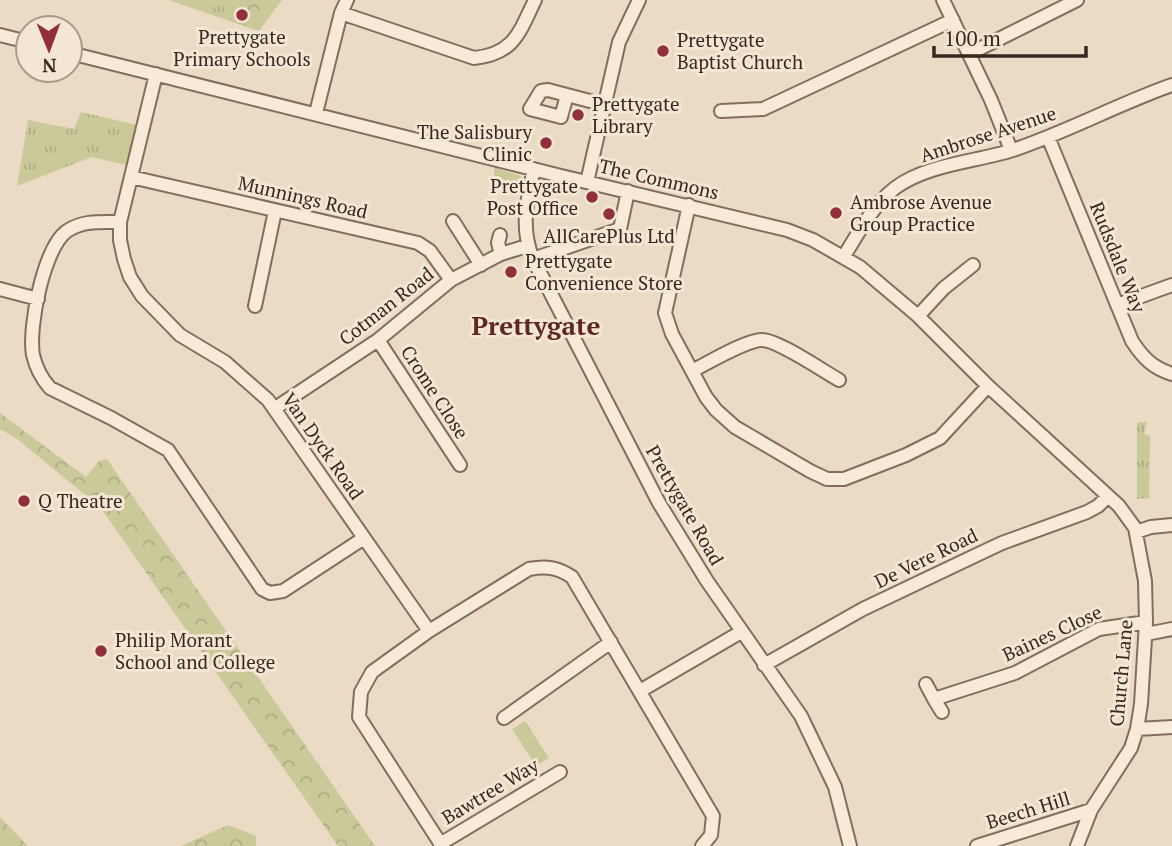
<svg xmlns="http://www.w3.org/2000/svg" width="1172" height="846" viewBox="0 0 1172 846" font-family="'PT Serif',serif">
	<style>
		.grass { fill: url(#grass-tufts) }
		.forest { fill: url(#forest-crowns) }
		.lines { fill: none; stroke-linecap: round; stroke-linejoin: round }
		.minor-casing { stroke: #856d5c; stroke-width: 16 }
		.minor { stroke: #f7ead8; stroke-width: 12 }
		.poi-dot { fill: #91303c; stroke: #f3e7d4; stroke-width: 2.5 }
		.labels { text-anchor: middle; stroke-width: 6; stroke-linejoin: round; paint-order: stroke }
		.poi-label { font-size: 19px; fill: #36281f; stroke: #f3e7d4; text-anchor: start }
		.street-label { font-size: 19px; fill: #36281f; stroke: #f3e7d4 }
		.district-label { font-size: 26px; font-weight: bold; fill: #602721; stroke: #f3e7d4 }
	</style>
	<defs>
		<pattern id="grass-tufts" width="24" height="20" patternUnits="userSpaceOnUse" patternTransform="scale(1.75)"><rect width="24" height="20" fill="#c9c999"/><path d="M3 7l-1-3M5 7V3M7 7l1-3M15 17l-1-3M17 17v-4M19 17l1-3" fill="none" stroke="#adad83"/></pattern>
		<pattern id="forest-crowns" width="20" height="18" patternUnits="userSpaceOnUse" patternTransform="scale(1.75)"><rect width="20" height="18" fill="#c9c999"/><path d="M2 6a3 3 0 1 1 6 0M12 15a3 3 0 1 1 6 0" fill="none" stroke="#adad83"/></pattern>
	</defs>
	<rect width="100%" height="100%" fill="#ebdbc5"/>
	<path class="grass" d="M168 0H282L259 31Z
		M81 112 137 125 126 165 92 157 17 186 28 120 74 129Z
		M495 168 521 176 523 179 522 193 497 188 493 180Z
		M1140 422H1147L1144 434 1150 436 1149 498 1137 499V423Z
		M525 721 549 758 536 766 512 729Z"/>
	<path class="forest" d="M246 0H279L263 22 256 23 235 10 239 2Z
		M0 413 86 477 99 461 107 459 375 846H338L100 507 16 438 0 429Z
		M0 817 28 846H0Z
		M228 825 256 836V846H181Z"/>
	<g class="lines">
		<g class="minor-casing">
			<path id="minor" d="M943 0 991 100 1011 150
				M341 13 474 58C514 54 519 33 535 0
				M0 35 28 42
				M70 53 561 176 787 230 813 240 860 267 918 316 988 386 1119 506 1135 528 1145 581 1146 622 1141 704 1137 729 1131 748 1091 810 1077 846
				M969 54 1077 0
				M156 74 120 222V240L124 259 130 277 142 296 180 335 225 362 268 400 429 631
				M567 95 561 117 530 109 541 91 548 90 605 105
				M721 111 763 109 953 20
				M316 113 341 13 347 0
				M1048 137 1132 341C1143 358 1153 368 1172 374
				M534 169C527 200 520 228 533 259L659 503 707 581 801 716 835 787 850 846
				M131 177 418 243 430 251 451 280
				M587 182 619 42 639 0
				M689 205 665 313 672 334 706 397 716 410 735 427 810 471 827 479H844L906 455 940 438 988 386
				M453 221 481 265
				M120 222C102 222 83 220 67 231 44 247 28 327 33 355 36 368 42 379 50 388L111 418 168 450 262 589 270 593 283 591 364 538
				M500 235 498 243 501 254
				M844 256C859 232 873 205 895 188 927 164 976 162 1013 150 1067 132 1118 104 1172 85
				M533 259 620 229 628 191
				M0 289 38 299
				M1117 305 1172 285
				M255 306 275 211
				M918 316 944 288 973 265
				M378 340 460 465
				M692 371C708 363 746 340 762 340 778 340 823 371 839 380
				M274 409 378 340 451 280 501 254 527 246
				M1136 532 1151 527 1172 525
				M1146 634 1172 629
				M764 665 863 609 966 560 1002 543 1087 512 1098 506 1107 497
				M926 684 934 699
				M640 691 741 632
				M942 712 934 699 1015 673 1099 629 1146 622
				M504 718 611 642
				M1137 729 1172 727
				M440 844 560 772
				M442 846 359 717 361 692 372 672 429 631 529 569C546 566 557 567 572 577L713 816 711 835 702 846
				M977 846 1091 810"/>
		</g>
		<use href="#minor" class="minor"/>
	</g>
	<g class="poi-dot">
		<circle cx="242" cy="15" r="7"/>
		<circle cx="663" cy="51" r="7"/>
		<circle cx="578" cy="115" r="7"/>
		<circle cx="546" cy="143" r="7"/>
		<circle cx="592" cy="197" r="7"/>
		<circle cx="836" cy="213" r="7"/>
		<circle cx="609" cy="214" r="7"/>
		<circle cx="511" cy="272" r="7"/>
		<circle cx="24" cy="501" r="7"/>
		<circle cx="101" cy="651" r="7"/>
	</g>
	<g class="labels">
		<g class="poi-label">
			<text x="242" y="44" text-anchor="middle">Prettygate<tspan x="242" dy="22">Primary Schools</tspan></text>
			<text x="677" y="47">Prettygate<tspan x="677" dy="22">Baptist Church</tspan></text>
			<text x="592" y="111">Prettygate<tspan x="592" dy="22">Library</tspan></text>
			<text x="532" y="139" text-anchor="end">The Salisbury<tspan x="532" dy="22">Clinic</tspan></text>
			<text x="578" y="193" text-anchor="end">Prettygate<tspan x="578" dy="22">Post Office</tspan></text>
			<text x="850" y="209">Ambrose Avenue<tspan x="850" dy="22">Group Practice</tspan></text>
			<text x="609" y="243" text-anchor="middle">AllCarePlus Ltd</text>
			<text x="525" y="268">Prettygate<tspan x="525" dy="22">Convenience Store</tspan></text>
			<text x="38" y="508">Q Theatre</text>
			<text x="115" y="647">Philip Morant<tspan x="115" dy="22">School and College</tspan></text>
		</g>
		<g class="street-label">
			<text transform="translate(988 134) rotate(-18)" y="7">Ambrose Avenue</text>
			<text transform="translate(659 179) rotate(13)" y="7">The Commons</text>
			<text transform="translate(303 197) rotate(13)" y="7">Munnings Road</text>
			<text transform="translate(1118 257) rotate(68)" y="7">Rudsdale Way</text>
			<text transform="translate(386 306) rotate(-38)" y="7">Cotman Road</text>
			<text transform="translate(435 392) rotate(57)" y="7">Crome Close</text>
			<text transform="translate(323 446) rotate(55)" y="7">Van Dyck Road</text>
			<text transform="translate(685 505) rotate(60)" y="7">Prettygate Road</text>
			<text transform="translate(926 558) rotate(-26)" y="7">De Vere Road</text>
			<text transform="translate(1052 633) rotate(-25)" y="7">Baines Close</text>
			<text transform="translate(1121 673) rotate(-85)" y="7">Church Lane</text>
			<text transform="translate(490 791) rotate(-31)" y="7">Bawtree Way</text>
			<text transform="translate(1028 810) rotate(-17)" y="7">Beech Hill</text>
		</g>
		<g class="district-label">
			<text x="536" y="335">Prettygate</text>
		</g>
	</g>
	<g transform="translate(49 49) rotate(179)"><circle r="33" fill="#f3e7d4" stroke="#a79b8c" stroke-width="2"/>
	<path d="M0-5L12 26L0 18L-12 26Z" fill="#91303c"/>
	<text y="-10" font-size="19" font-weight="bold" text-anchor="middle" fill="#36281f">N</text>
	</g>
	<path d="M934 46v10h152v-10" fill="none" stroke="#36281f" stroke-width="3.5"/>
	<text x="944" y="46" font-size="21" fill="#36281f" stroke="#f3e7d4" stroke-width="5" paint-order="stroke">100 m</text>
</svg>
